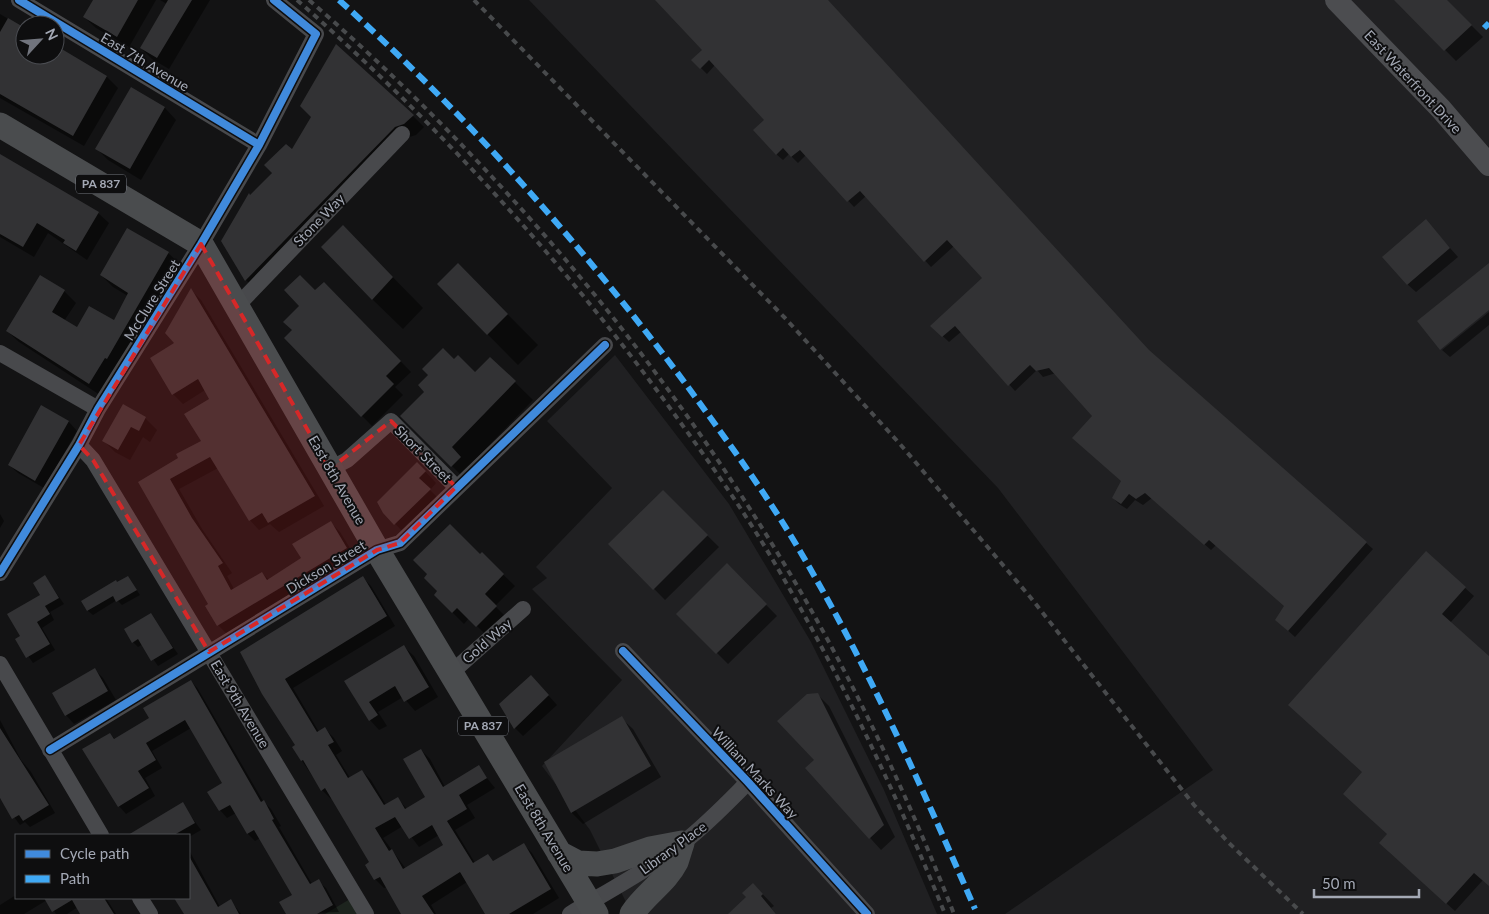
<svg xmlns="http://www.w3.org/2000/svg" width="1489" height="914" viewBox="0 0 1489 914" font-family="Lato,sans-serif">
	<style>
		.built { fill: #202022 }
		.green { fill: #1d241e }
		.shadow { fill: #0007; fill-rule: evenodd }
		.building { fill: #323234; fill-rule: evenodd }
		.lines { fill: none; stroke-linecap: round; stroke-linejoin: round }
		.street { stroke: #48494c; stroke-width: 16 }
		.secondary { stroke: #4c4d50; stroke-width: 22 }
		.primary { stroke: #4a4c4e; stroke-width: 25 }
		.rail { stroke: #484a4c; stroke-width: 4; stroke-dasharray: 6 5; stroke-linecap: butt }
		.quiet { stroke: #3fa9f5; stroke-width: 6; stroke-dasharray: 12 6; stroke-linecap: butt }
		.cycleway-casing { stroke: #0e0e0f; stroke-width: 11 }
		.cycleway { stroke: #408adc; stroke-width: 8 }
		.marked { fill: #d62828; fill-opacity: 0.2; stroke: #d62828; stroke-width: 4; stroke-dasharray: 10 6; stroke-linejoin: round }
		.labels { text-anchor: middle; stroke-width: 4; stroke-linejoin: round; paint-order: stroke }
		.shield { fill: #0e0e0f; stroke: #777a83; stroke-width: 1 }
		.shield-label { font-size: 12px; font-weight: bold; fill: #a4a9b5 }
		.street-label { font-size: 14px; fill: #a4a9b5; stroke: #0e0e0f }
	</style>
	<rect width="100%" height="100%" fill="#131314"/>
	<path class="built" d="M529 0H1489V914H1005L1213 770 998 488Z
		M615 355 729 504 811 642 884 790 937 914H632L590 830 542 766 622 680 532 589 547 578 536 567 612 488 547 421Z"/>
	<path class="green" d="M350 899 359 914H325Z"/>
	<path class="shadow" d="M94 0H156L129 47 96 28 84 17Z
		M160 0H210L169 69 152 59 141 48 167 4Z
		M657 0H826L1151 354 1373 549 1295 637 1283 626 1285 606 1216 545 1211 550 1152 498 1143 505 1135 500 1127 509 1119 504 1113 498 1122 481 1094 416 1056 373 1043 377 1037 370 1015 391 962 331 949 342 932 326 983 278 954 246 931 267 866 196 854 207 806 155 798 163 789 154 783 160 776 154 765 120 715 65 707 74 693 60 704 50Z
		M1396 0H1446L1483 37 1456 61Z
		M0 14 25 29V55H55V47L107 77 118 88 84 146 0 98Z
		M131 89 165 108 176 120 141 180 108 160 97 149Z
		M413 116 424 127 416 135 406 138 257 291 246 280 250 197 292 151Z
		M0 155 98 213 109 223 87 260 48 233 34 257 0 237Z
		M1426 221 1458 257 1416 292 1407 284Z
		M168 253 180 264 100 395 19 342 7 331 40 277 64 291 76 303 64 321 77 329 114 321 128 296 113 287 101 275Z
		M373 257 423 308 403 329 372 299Z
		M458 264 538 345 518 365 438 284Z
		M324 283 411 372 395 387 403 395 372 426 285 338 293 330 315 292Z
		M191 290 201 300 324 506 279 532 270 524 259 530 250 520 218 468 179 489 202 529 232 573 227 576 234 589 262 573 269 580 303 558 330 522 340 532 356 558 228 635 218 625 210 604 140 482 180 458 202 442 211 399 205 390 183 404 173 394 176 344Z
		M1489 312V325L1450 357 1442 350Z
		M490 358 533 400 469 466 470 484 402 416 454 360 475 374Z
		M123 406 145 418 157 430 150 442 143 437 130 460 115 452 104 441Z
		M42 407 69 422 77 431 44 488 18 473 9 465Z
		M417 463 436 483 430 490 441 501 406 535 384 512Z
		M663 492 719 547 665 600 610 544Z
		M0 514 4 521 0 528Z
		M1426 553 1474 596 1450 623 1489 658V885L1483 880 1455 911 1389 852 1388 834 1364 772Z
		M482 554 515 586 495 606 507 618 488 637 469 618 464 624 435 595Z
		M727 565 777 616 728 664 678 614Z
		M45 577 64 604 50 612 54 620 42 628 55 650 33 663 17 640 22 636 42 595Z
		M128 577 140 595 122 605 117 600 93 615 88 611 83 601Z
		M362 577 371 586 395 626 293 688 319 732 325 729 334 738 342 751 336 755 350 778 362 771 371 780 386 805 398 799 407 809 427 798 421 750 430 759 445 787 478 767 495 788 467 805 475 818 455 830 475 863 488 855 494 862 523 844 532 853 559 898 533 914H486L467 882 431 905 436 914H403L387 887 384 888 375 879 371 863 332 798 331 799 322 790 302 761 294 747 297 745 263 693ZM403 826 419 847 439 835 445 845 406 869 383 838Z
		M150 615 178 654 158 666 143 644 138 647 133 642Z
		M404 647 414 656 438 697 415 711 403 697 378 712 387 726 379 730 370 720 346 681Z
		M95 670 103 678 116 700 74 724 66 715Z
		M191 681 198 689 263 801 271 809 281 826 279 827 312 884 318 881 326 888 339 912 287 914 293 895 260 838 255 841 248 834 236 813 227 818 220 810 224 784 191 728 152 751 162 768 145 778 155 796 126 814 119 806 110 734 116 740 151 719Z
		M539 685 557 705 523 736 515 728Z
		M817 694 829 706 895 837 881 850 807 768 816 760Z
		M621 718 633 729 661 777 583 824 572 813 545 763Z
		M0 720 21 760 31 772 55 813 30 827 25 822 20 825 0 798Z
		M182 804 201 830 189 837V835H138L136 832Z
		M189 850 220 907 231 901 241 914H186L177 898H189Z
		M753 884 774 906 771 908 776 914H729L748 897Z
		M16 895V898H106L116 914H82L78 907 67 914H56L47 900 24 914H0V905Z"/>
	<path class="building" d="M93 0H138L117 37 83 17Z
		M168 0H192L157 58 140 48Z
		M655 0H828L1149 350 1367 542 1288 631 1275 620 1284 606 1209 540 1204 545 1145 493 1136 499 1129 494 1121 504 1112 498 1121 481 1072 438 1092 416 1049 368 1036 371 1030 365 1008 386 955 326 942 337 930 326 982 278 947 240 924 262 860 191 847 202 800 150 791 157 783 148 776 155 753 130 764 120 709 60 700 69 691 60 702 50Z
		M1394 0H1447L1472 25 1444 51Z
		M8 18 25 28V55H55V45L107 76 73 136 0 94V32Z
		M336 44 414 115 404 124 395 127 245 281 221 241 249 193 250 195 272 173 264 165 286 144 292 149 311 117 300 106Z
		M131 87 165 107 130 169 95 149Z
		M0 154 99 212 76 251 63 243 65 240 37 223 23 247 0 234Z
		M1426 219 1450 248 1407 285 1382 257Z
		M343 225 393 277 372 300 321 247Z
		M127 228 169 252 107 359 105 358 89 384 6 331 40 275 65 290 52 312 77 327 89 306 114 320 128 293 100 275Z
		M458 263 508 314 487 335 437 284Z
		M1489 263V310L1440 350 1417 321Z
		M300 275 315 290 324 282 401 361 386 376 394 384 361 417 284 338 292 330 283 322 299 306 284 290Z
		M191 288 315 496 268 523 262 513 249 521 210 457 170 479 192 518 223 563 218 566 231 590 262 572 267 580 301 558 292 544 331 521 347 548 217 626 205 606 208 604 138 482 178 458 176 454 201 441 184 414 209 399 198 379 172 395 150 358 174 343 165 333Z
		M443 348 454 359 458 355 475 372 490 357 516 381 452 447 461 457 451 467 400 416 424 392 418 385 428 375 422 369Z
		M123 404 146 417 139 431 131 427 118 450 102 441Z
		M41 405 69 421 35 481 8 465Z
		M417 462 426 471 419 478 431 489 394 525 383 513 377 502Z
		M663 490 708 535 653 590 608 544Z
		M450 524 480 554 482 552 504 574 485 594 497 606 476 627 457 608 452 613 434 595 437 591 424 578 427 574 413 560Z
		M1426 551 1466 587 1442 614 1489 656V886L1474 873 1446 904 1379 843 1387 834 1343 794 1362 772 1288 705Z
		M727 563 767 604 716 654 676 614Z
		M45 575 59 598 45 606 50 614 37 622 50 644 26 658 15 639 20 636 7 614 40 595 33 583Z
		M128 576 137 590 116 602 113 596 87 611 81 601 116 580 117 582Z
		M363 576 387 616 285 679 317 732 325 727 334 742 328 745 348 778 362 770 384 805 398 797 405 809 425 797 403 759 421 749 443 787 479 765 487 778 459 795 467 809 447 821 473 863 488 854 493 861 524 843 551 889 509 914H485L460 872 422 896 434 914H401L380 877 374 880 365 865 369 862 325 788 321 791 303 760 301 761 292 747 295 745 262 694 240 652ZM395 817 409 839 432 825 443 845 403 869 392 849 389 851 375 828Z
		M151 613 173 648 151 661 138 639 132 643 124 629Z
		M404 645 429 687 404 702 395 686 369 702 378 715 369 721 344 681Z
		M95 668 108 691 65 716 52 693Z
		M531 675 549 695 514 729 499 704Z
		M191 680 261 802 264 800 274 819 272 820 310 884 319 879 333 905 317 914H286L279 902 292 895 254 830 247 834 230 805 219 811 207 792 222 783 185 720 146 743 156 760 138 771 149 788 118 807 82 749 110 733 114 739 149 718 143 708Z
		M818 693 884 825 869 839 805 768 814 760 777 721 807 694Z
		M622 716 651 766 571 813 544 762Z
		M0 728 49 805 23 821 19 815 12 819 0 798Z
		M183 802 195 823 174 835H128Z
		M189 856 218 907 231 899 239 914H184L174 898H189Z
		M753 883 763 894 761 896 776 914H728L746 897 742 893Z
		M44 898H104L114 914H80L72 900 52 912Z"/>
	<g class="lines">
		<path class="street" d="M19 0 259 145
			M237 306 402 134
			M0 353 98 409
			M79 445 93 460 366 914
			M330 469 347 460 391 421 456 487
			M0 573 79 445 98 409 201 244 259 145 316 34 274 0
			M623 651 748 782 867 914
			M0 664 101 835
			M451 673 523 609
			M50 750 377 550 400 543 605 345
			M140 898 150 914
			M570 914C608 891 648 870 684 842 707 824 727 803 748 782"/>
		<path class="secondary" d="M1336 0 1441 109 1489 165"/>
		<path class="primary" d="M0 125 201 244 377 550 596 914
			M559 853 578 863 597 864 615 861 650 849 682 843C680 849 678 856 676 862 666 882 644 895 632 914"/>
		<path class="rail" d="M297 0C438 124 565 263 675 415 710 463 744 511 774 562 840 674 896 793 945 914
			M309 0C498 164 664 361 792 577 855 683 909 799 954 914
			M474 0 785 318 900 444 1031 598 1194 805 1229 843 1303 914"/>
		<path class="quiet" d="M339 0C467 115 582 245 685 383 728 442 772 501 808 565 872 675 924 792 975 909
			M1484 28 1489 23"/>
		<g class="cycleway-casing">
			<path id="cycleway" d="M19 0 259 145
				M0 573 79 445 98 409 201 244 259 145 316 34 274 0
				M623 651 748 782 867 914
				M50 750 377 550 400 543 605 345"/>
		</g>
		<use href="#cycleway" class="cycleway"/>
	</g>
	<path class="marked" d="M201 244 330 469 391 421 456 487 400 543 377 550 209 652 93 460 79 445Z"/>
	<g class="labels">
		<g class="shield">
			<rect x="76" y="174.5" width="50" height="19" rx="4"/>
			<rect x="458" y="716.5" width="50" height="19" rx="4"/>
		</g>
		<g class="shield-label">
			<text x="101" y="188">PA 837</text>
			<text x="483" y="730">PA 837</text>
		</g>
		<g class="street-label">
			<text transform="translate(145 62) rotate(31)" y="5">East 7th Avenue</text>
			<text transform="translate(1413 82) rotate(47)" y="5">East Waterfront Drive</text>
			<text transform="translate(319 220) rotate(-46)" y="5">Stone Way</text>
			<text transform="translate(152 300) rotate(-58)" y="5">McClure Street</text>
			<text transform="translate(423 454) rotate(45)" y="5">Short Street</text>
			<text transform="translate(337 480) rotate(60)" y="5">East 8th Avenue</text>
			<text transform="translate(326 567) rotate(-31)" y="5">Dickson Street</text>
			<text transform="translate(487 641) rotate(-41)" y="5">Gold Way</text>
			<text transform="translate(240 704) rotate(59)" y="5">East 9th Avenue</text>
			<text transform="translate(755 773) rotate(47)" y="5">William Marks Way</text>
			<text transform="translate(544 828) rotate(59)" y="5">East 8th Avenue</text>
			<text transform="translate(673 848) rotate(-36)" y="5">Library Place</text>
		</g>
	</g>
	<rect x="15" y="834" width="175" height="65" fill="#0e0e0f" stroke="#4a4c51"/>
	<rect x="25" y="850" width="25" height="8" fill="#408adc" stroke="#4a4c51"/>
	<text x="60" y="859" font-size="15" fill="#a4a9b5">Cycle path</text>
	<rect x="25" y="875" width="25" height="8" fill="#3fa9f5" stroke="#4a4c51"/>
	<text x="60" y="884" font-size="15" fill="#a4a9b5">Path</text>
	<g transform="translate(40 40) rotate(64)"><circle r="24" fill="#0e0e0f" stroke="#4a4c51"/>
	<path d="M0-4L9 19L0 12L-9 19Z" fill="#71747d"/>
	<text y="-8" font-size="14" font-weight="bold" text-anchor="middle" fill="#a4a9b5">N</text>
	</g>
	<path d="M1314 889v8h105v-8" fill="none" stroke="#a4a9b5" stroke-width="2.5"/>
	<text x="1322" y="889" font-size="15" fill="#a4a9b5" stroke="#0e0e0f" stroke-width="4" paint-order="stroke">50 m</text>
</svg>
